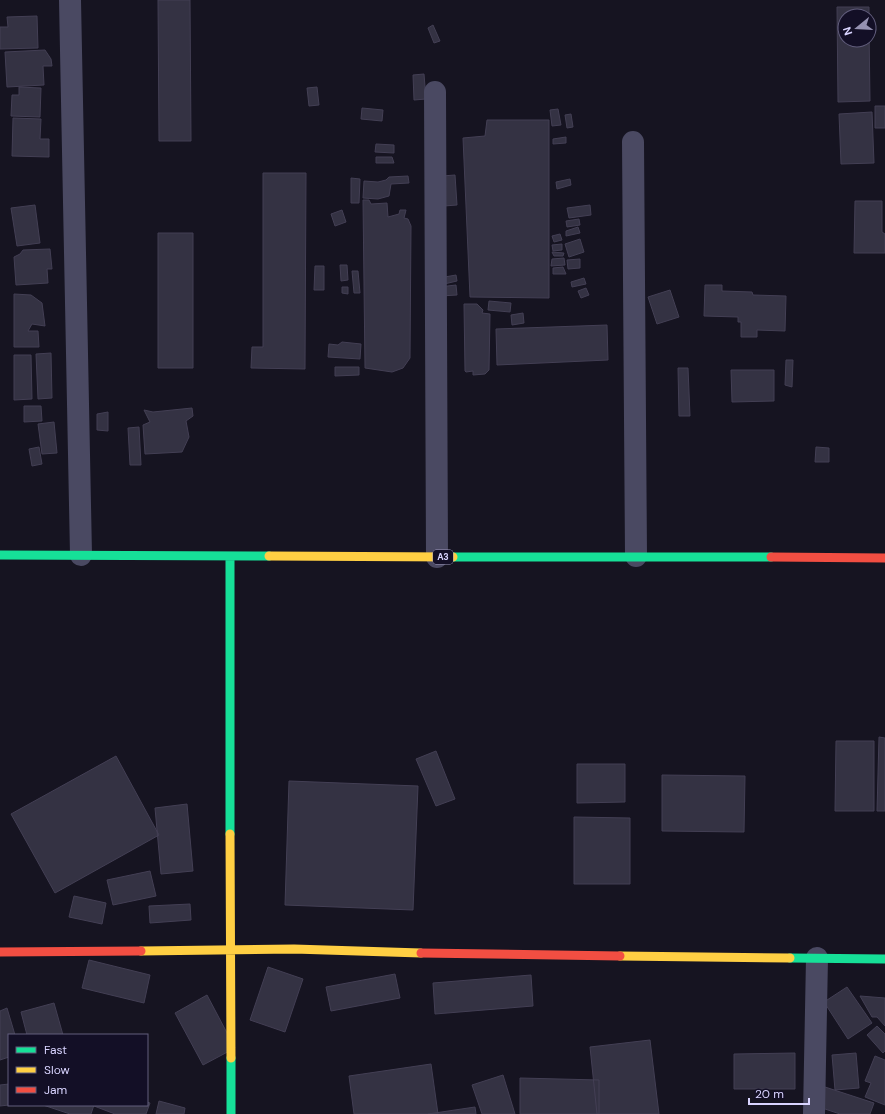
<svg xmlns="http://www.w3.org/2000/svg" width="885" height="1114" viewBox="0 0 885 1114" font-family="'DM Sans',sans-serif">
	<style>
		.building { fill: #343243; stroke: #433f54 }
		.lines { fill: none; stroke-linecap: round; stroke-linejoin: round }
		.street { stroke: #4a4962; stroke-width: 22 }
		.fast { stroke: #16e098; stroke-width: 9 }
		.slow { stroke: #ffcf43; stroke-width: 9 }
		.jam { stroke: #f24e42; stroke-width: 9 }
		.labels { text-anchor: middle; stroke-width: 3; stroke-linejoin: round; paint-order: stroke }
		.shield { fill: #130f26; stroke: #9e99be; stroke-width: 1 }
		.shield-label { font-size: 9px; font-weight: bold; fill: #d9d4ff }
	</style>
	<rect width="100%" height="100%" fill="#161421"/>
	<path class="building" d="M158 0H190L191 141H159Z
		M837 7H869V16H845V40H869V29L870 101 838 102Z
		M37 16 38 48 0 49V27H8L7 17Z
		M433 25 440 41 434 43 428 28Z
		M45 50 51 59 52 66H43L44 85 7 87 5 52Z
		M424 74 426 99 414 100 413 75Z
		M19 87 41 88 40 117 11 116 12 95H19Z
		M317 87 319 105 309 106 307 88Z
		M875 106H885V128H875Z
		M362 108 383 110 382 121 361 119Z
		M558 109 561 125 552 126 550 110Z
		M872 112 874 163 841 164 839 114Z
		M571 114 573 127 567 128 565 115Z
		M13 118 41 119 40 139H49V157L12 156Z
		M487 120H549V298L470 297 463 138 485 136Z
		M566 137V143L553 144V139Z
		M376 144 394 145V153L375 152Z
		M376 157H392L394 163H376Z
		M263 173H306L305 369 251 368 252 347H263Z
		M455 175 457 205 444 206 442 176Z
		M408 176 409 183 391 184 389 196 378 199 363 198 364 181 378 182 386 180 389 177Z
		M351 178 360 179 359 203H351Z
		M570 179 571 185 557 189 556 182Z
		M363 200H369L371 204 387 203 388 217 399 214 400 210H406L404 218 408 219 411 226 410 358 403 368 392 372 365 368Z
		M855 201H882V232L885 234V253H854Z
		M35 205 40 243 17 246 11 208Z
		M590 205 591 215 569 218 567 208Z
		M342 210 346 222 335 226 331 214Z
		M579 219 580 225 567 227 566 221Z
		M578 227 580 233 566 236V231Z
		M158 233H193V368H158Z
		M560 234 562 240 554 242 552 236Z
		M580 239 584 252 569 257 565 244Z
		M562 244V250L553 251 552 245Z
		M50 249 52 269H47L48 283 16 285 14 257 20 254 23 250Z
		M552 252 564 253 563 256H554Z
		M564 258 565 265 551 266 552 259Z
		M580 259V268L568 269 567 260Z
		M340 265H347L348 280 341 281Z
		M315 266H324V290H314Z
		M563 267 566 274H553V268Z
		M352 271H358L360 293H354Z
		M456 275 457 281 440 285 439 278Z
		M584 278 586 284 572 287 571 282Z
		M456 285 457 295 440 296 439 287Z
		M705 285H722V291L752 292 753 295 786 296 785 331 757 330V337H741V322H738V317L704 316Z
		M342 287H348V294L342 293Z
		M586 288 589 295 581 298 578 291Z
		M670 290 679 317 657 324 648 297Z
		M14 294 31 295 42 303 45 326 32 324 28 331H38L39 347H14Z
		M489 301 511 303 510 312 488 310Z
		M464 304H477L483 310 482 313 490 314 489 370 485 374 473 375V371L466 372 465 371Z
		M523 313 524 323 512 325 511 315Z
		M607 325 608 360 497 365 496 329Z
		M342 342 361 344 360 359 328 357 329 344 338 345Z
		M51 353 52 398 38 399 36 354Z
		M14 355H31L32 399 14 400Z
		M786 360H793L792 387 785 385Z
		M335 367H359V375L335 376Z
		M678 368H688L690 416H679Z
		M731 370H774V401L732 402Z
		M24 406H41L42 421 24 422Z
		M192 408 193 416 186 421 189 437 182 452 145 454 143 425 150 422 144 410 153 412Z
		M108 412V431L97 430V414Z
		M54 422 57 453 42 454 38 424Z
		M139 427 141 465H130L128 428Z
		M39 447 42 464 32 466 29 449Z
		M816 447 829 448V462H815Z
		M879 737 885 738V811H877Z
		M836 741H874V811H835Z
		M436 751 455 799 436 806 416 759Z
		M116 756 159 835 55 893 11 814Z
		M577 764H625V802L577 803Z
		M662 775 745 776 744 832 662 831Z
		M289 781 418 786 413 910 285 905Z
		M187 804 193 871 161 874 155 808Z
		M574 817 630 818V884H574Z
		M150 871 156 896 113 905 107 880Z
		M74 896 106 903 102 924 69 917Z
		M190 904 191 920 150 923 149 906Z
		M89 960 150 975 144 1003 82 988Z
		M268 967 303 979 285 1032 250 1020Z
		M395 974 400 998 331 1011 326 987Z
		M531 975 533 1006 435 1014 433 983Z
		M847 987 872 1023 848 1039 824 1002Z
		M207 995 235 1048 203 1065 175 1013Z
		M860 996 885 998V1026L877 1017H872Z
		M54 1003 63 1035H27L21 1012Z
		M7 1008 15 1035H9V1057L0 1060V1011Z
		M877 1026 885 1034V1051L883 1053 867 1035Z
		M650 1040 659 1114H597L590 1047Z
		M795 1053V1089H734V1054Z
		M856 1053 859 1088 835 1090 832 1055Z
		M875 1056 885 1060V1105L865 1097 871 1083 865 1081Z
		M431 1064 438 1114H354L349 1076Z
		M503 1075 515 1114H482L472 1085Z
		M520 1078 599 1080V1114H520Z
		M9 1084V1105L0 1106V1085Z
		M822 1086 874 1103 870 1114H840L816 1106Z
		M159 1101 185 1108 184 1114H156Z
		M147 1102 150 1103 146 1114H115L94 1106V1105H147Z
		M43 1105H94L91 1114H70Z
		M475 1107 476 1114H428Z"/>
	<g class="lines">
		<path class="street" d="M70 0 81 555
			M435 92 437 557
			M633 142 636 556
			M814 1114 817 958"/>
		<path class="fast" d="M0 555 269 556
			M230 556V834
			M453 557H771
			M790 958 885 959
			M231 1058V1114"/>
		<path class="slow" d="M269 556 453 557
			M230 834 231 1058
			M141 951 294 949 421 953
			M620 956 790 958"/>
		<path class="jam" d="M771 557 885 558
			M0 952 141 951
			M421 953 620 956"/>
	</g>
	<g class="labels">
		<rect class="shield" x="433" y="550" width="20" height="14" rx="3"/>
		<g class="shield-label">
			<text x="443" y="560">A3</text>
		</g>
	</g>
	<rect x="8" y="1034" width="140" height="72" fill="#130f26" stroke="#625e7d"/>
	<rect x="16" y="1047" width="20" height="6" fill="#16e098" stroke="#625e7d"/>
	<text x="44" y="1054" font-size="12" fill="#d9d4ff">Fast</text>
	<rect x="16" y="1067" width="20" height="6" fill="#ffcf43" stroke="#625e7d"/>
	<text x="44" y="1074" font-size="12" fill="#d9d4ff">Slow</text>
	<rect x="16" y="1087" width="20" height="6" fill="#f24e42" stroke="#625e7d"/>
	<text x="44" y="1094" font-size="12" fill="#d9d4ff">Jam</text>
	<g transform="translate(857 28) rotate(252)"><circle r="19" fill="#130f26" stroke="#625e7d"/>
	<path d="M0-3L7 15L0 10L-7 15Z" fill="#9591b1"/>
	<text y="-6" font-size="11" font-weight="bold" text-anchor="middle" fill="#d9d4ff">N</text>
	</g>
	<path d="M749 1098v6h60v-6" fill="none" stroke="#d9d4ff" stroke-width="2"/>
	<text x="755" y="1098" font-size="12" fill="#d9d4ff" stroke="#130f26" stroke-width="3" paint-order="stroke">20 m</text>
</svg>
